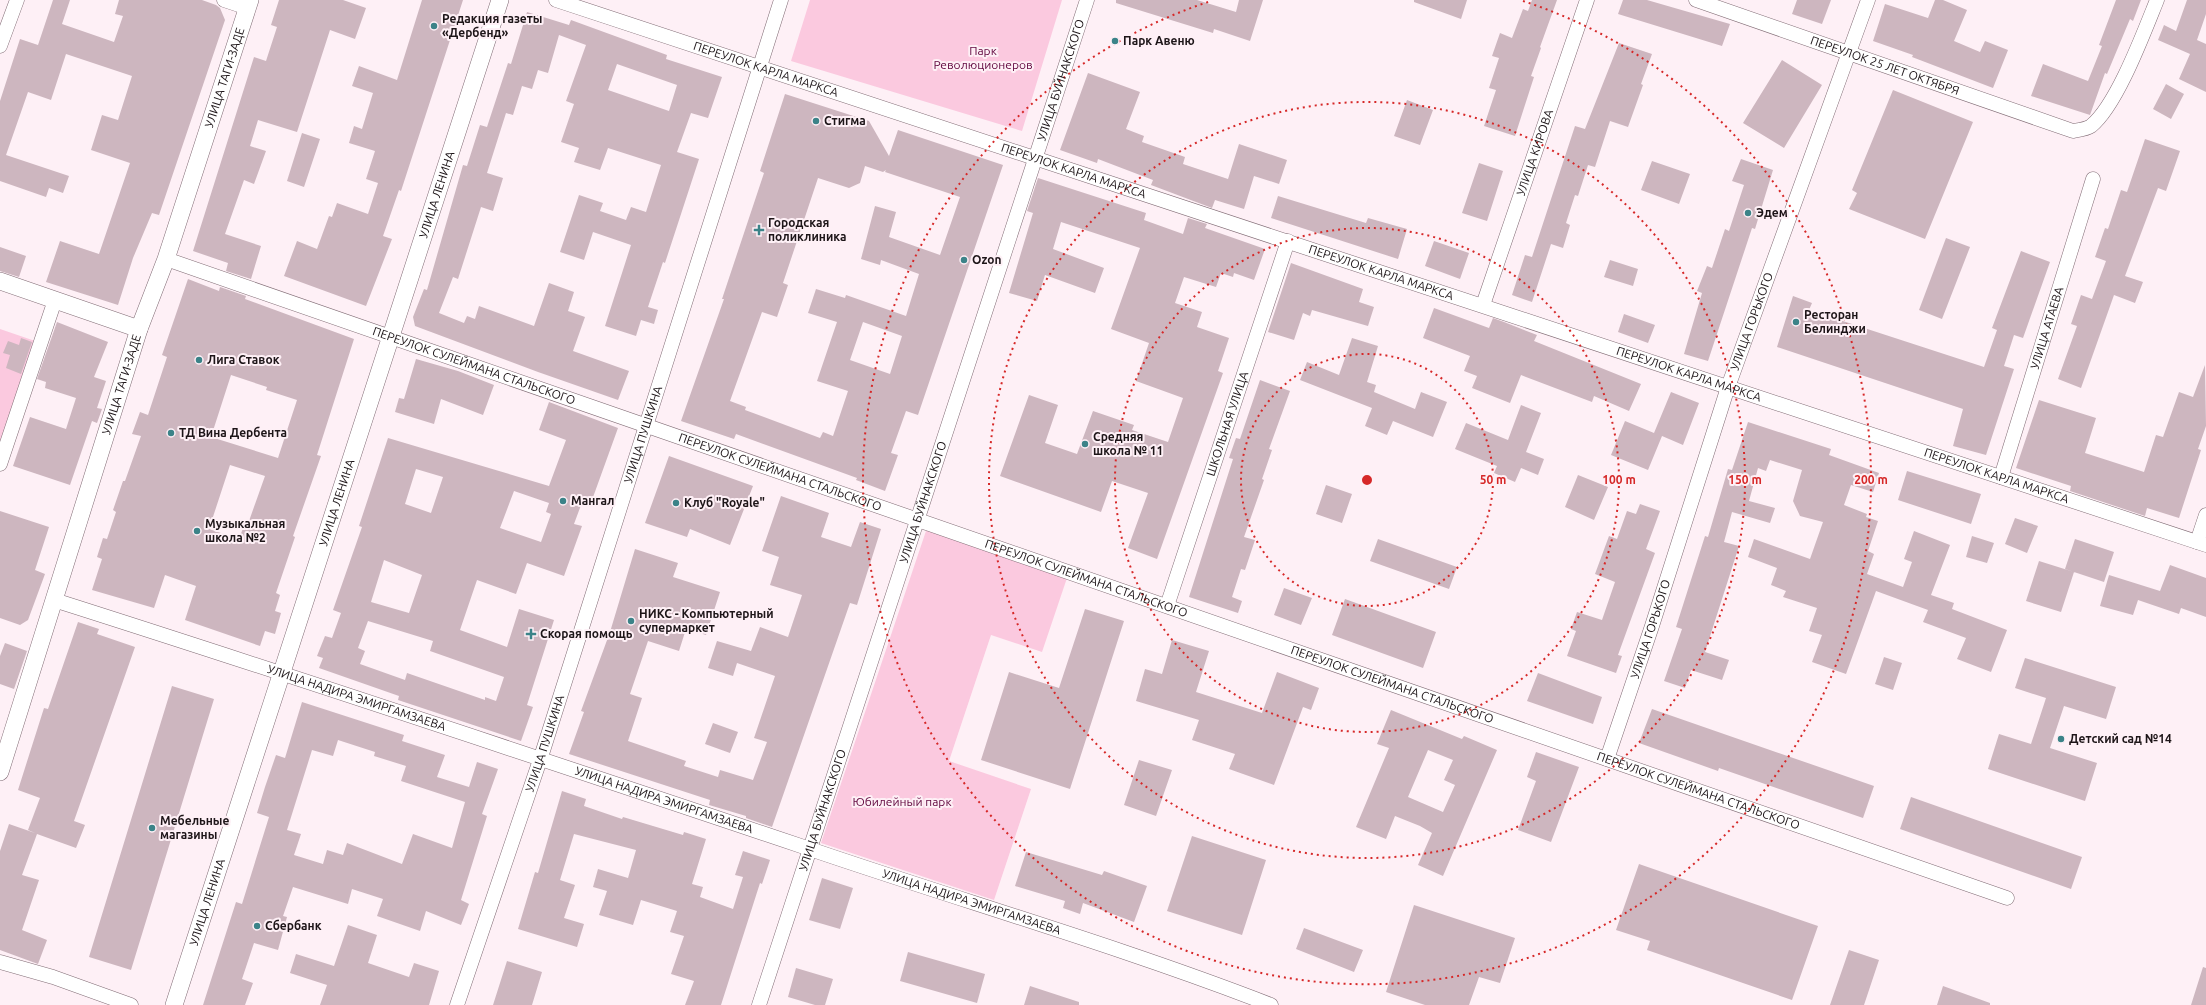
<svg xmlns="http://www.w3.org/2000/svg" width="2206" height="1005" viewBox="0 0 2206 1005" font-family="Ubuntu,sans-serif">
	<style>
		.green { fill: #fbc9df }
		.building { fill: #cdb6bf; fill-rule: evenodd }
		.lines { fill: none; stroke-linecap: round; stroke-linejoin: round }
		.minor-casing { stroke: #816c75; stroke-width: 15 }
		.tertiary-casing { stroke: #816c75; stroke-width: 18 }
		.minor { stroke: #fff; stroke-width: 14 }
		.tertiary { stroke: #fff; stroke-width: 17 }
		.ring { fill: none; stroke: #d62828; stroke-width: 2; stroke-dasharray: 2 4 }
		.poi-dot { fill: #3b8388; stroke: #fef0f6; stroke-width: 1.5 }
		.labels { text-anchor: middle; stroke-width: 4; stroke-linejoin: round; paint-order: stroke }
		.poi-label { font-size: 12px; font-weight: bold; fill: #1d1518; stroke: #fef0f6; text-anchor: start }
		.park-label { font-size: 12px; fill: #5f043c; stroke: #fef0f6 }
		.street-label { font-size: 12px; fill: #1d1518; stroke: #fef0f6 }
		.centre { fill: #d62828; stroke: #fef0f6; stroke-width: 2 }
		.ring-label { font-size: 12px; text-anchor: middle; font-weight: bold; fill: #d62828; stroke: #fef0f6; stroke-width: 4; stroke-linejoin: round; paint-order: stroke }
	</style>
	<rect width="100%" height="100%" fill="#fef0f6"/>
	<path class="green" d="M810 0H1062L1022 131 791 61Z
		M0 329 38 342 0 456Z
		M927 528 1068 575 1042 652 991 635 949 761 1031 789 994 900 821 843Z"/>
	<path class="building" d="M53 0H70L62 24 114 42 123 16 115 14 119 0H202L216 5 220 8 225 20 159 215 152 213 133 258 118 305 46 282 60 241 99 254 130 163 91 150 102 115 118 120 132 76 66 54 51 100 28 92 6 155 69 176 63 193 49 188 46 197 0 181V101L20 39 38 45Z
		M279 0H343L366 8 355 39 330 30 297 132 258 120 250 146 266 151 254 184 244 180 225 234 261 246 251 279 226 271 228 263 193 251 254 57 266 61 277 27 271 25Z
		M422 0H463L401 191 399 190 383 236 392 239 366 306 284 276 297 241 317 249 329 216 332 217 337 203 368 214 378 183 366 179 375 151 349 143 354 126 362 129 373 93 352 86 359 66 397 80Z
		M1116 0H1197L1236 12 1239 0H1263L1250 41 1214 29 1213 33 1116 3Z
		M1414 0H1467L1461 19 1414 2Z
		M1532 0H1557L1540 47 1541 48 1531 76 1534 77 1515 136 1484 126 1496 90 1489 88 1499 58 1492 56 1500 33 1512 38 1523 9 1528 11Z
		M1623 0H1647L1730 24 1722 46 1618 14Z
		M1797 0H1831L1822 24 1792 14Z
		M1935 0H1943L1967 10 1954 41 1980 52 1985 41 2008 50 1993 88 1912 57 1913 55 1873 41 1885 4 1928 18Z
		M2116 0H2141L2133 21 2130 19 2107 74 2105 73 2090 115 2031 96 2043 64 2088 81 2102 46 2099 45Z
		M2187 0H2206V14L2197 40 2206 44V92L2179 79 2190 54 2158 40 2164 25 2176 31Z
		M527 12 569 25 571 20 667 55 666 59 722 77 708 118 691 113 677 152 699 159 665 263 663 262 648 307 658 310 654 324 641 320 636 336 605 326 631 245 593 232 584 260 560 252 579 195 603 203 600 211 626 220 631 207 646 212 661 165 608 148 600 170 574 162 579 148 561 142 574 104 566 101 586 45 559 35 548 73 538 70 532 89 522 86 513 115 506 113 487 173 503 178 493 211 481 207 458 279 453 277 439 313 464 323 467 316 475 319 479 306 534 326 549 283 574 292 568 311 585 317 573 351 629 371 618 400 538 372 415 326 413 317 424 289 427 290 463 165 467 166 480 125 487 127 508 63 511 64ZM617 64 677 85 669 111 608 90Z
		M1619 43 1652 54 1641 84 1643 85 1628 127 1610 121 1595 167 1588 165 1578 196 1575 195 1566 223 1570 225 1563 248 1551 244 1532 302 1512 295 1525 255 1532 257 1575 126 1585 129Z
		M1782 60 1822 85 1784 148 1743 123Z
		M1088 73 1140 92 1126 129 1144 136 1142 142 1185 157 1183 164 1228 179 1239 144 1287 160 1279 184 1254 176 1244 209 1215 200 1212 208 1151 185 1153 180 1098 159 1097 163 1060 150Z
		M2166 84 2184 94 2171 119 2153 109Z
		M1893 90 1973 122 1925 239 1849 209 1857 193 1852 190Z
		M785 94 869 121 889 156 898 130 1003 165 918 415 906 411 891 453 898 455 885 491 856 480 857 478 736 434 734 439 681 421 724 299H722L764 173 760 171ZM865 166 883 172 886 170 885 172 960 197 940 255 889 237 896 212 875 206 861 259 880 265 881 260 919 274 906 316 846 295 845 298 816 289 808 313 837 322 817 381 848 391 833 436 823 432 820 438 745 410 746 407 730 401 762 312 777 317 788 285 783 283 818 178 849 188 860 183ZM863 322 902 336 890 374 850 360Z
		M1407 100 1433 110 1420 145 1394 136Z
		M302 133 320 139 304 187 287 181Z
		M2145 139 2180 151 2166 191 2158 188 2125 276 2143 282 2135 303 2114 295 2081 388 2058 379 2077 326 2071 324 2081 295 2092 299 2106 261 2095 257 2105 228 2108 229 2121 190 2127 192Z
		M1741 159 1773 170 1755 229 1752 228 1708 361 1684 354 1702 293 1697 291 1707 266 1712 268 1725 229 1729 231 1744 185 1732 181Z
		M1652 161 1690 174 1679 204 1641 190Z
		M1479 163 1503 171 1487 221 1462 213Z
		M1038 178 1146 213 1144 220 1183 234 1188 218 1207 224 1205 228 1265 249 1254 280 1234 273 1233 277 1221 273 1216 287 1184 277 1175 303 1202 312 1197 327 1229 338 1218 371 1223 373 1157 559 1128 548 1148 493 1112 481 1101 512 1000 476 1029 395 1058 405 1045 443 1077 454 1093 411 1134 425 1132 430 1168 442 1183 398 1136 381 1149 343 1111 329 1140 248 1061 222 1053 249 1104 268 1095 293 1045 275 1037 301 1009 293 1033 213 1027 211Z
		M1278 196 1366 223 1368 218 1407 229 1398 259 1271 218Z
		M1946 238 1970 247 1942 319 1919 310Z
		M1434 241 1469 253 1460 279 1425 266Z
		M0 247 26 256 19 277 0 271Z
		M2021 251 2050 262 2023 338 2014 335 2004 366 2014 369 1986 455 1953 446 1963 409 1777 347 1793 296 1812 303 1809 310 1984 367 1997 330 1992 328Z
		M1610 260 1638 269 1633 286 1604 277Z
		M1291 263 1363 289 1359 302 1374 307 1368 326 1312 310 1310 316 1303 313 1294 340 1268 332Z
		M188 279 219 291 220 287 246 296 245 299 354 339 317 455 321 456 293 536 295 537 276 593 280 595 275 611 281 613 275 634 265 631 260 646 185 620 196 586 165 575 154 608 92 590 102 559 97 557 103 538 107 539 116 512 113 510 123 481H125L141 436 132 434 140 412 148 415 167 357 162 355ZM231 375 267 387 266 390 297 400 278 458 211 437ZM230 465 265 476 249 521 246 520 239 539 209 529Z
		M1434 308 1489 328 1493 318 1504 322 1537 335 1534 341 1641 384 1629 411 1594 396 1592 402 1521 375 1510 403 1472 388 1477 376 1464 371 1470 356 1423 338Z
		M1624 314 1655 325 1648 343 1618 332Z
		M57 322 108 342 94 377 106 381 97 408 102 409 97 423 92 421 70 485 13 466 30 417 66 429 76 398 45 388 46 382 37 379Z
		M21 338 32 342 21 374 6 368 10 355 3 353 8 341 19 345Z
		M1352 338 1378 346 1367 382 1376 385 1374 392 1415 409 1421 392 1447 402 1433 437 1393 421 1387 435 1365 426 1372 408 1300 380 1307 362 1339 375Z
		M416 359 458 371 494 385 483 415 441 399 434 424 395 412 399 398 404 399Z
		M2205 365 2206 426 2198 449 2201 450 2179 518 2147 508 2145 516 2070 491 2071 486 2016 468 2039 400 2096 418 2085 453 2144 472 2156 435 2163 437 2179 392 2193 397Z
		M1260 380 1290 391 1269 449 1272 450 1262 479 1264 480 1244 537 1255 540 1245 570 1241 569 1232 597 1242 601 1238 613 1189 597 1233 459 1229 458 1236 438 1240 439Z
		M1671 392 1699 403 1683 445 1662 436 1648 470 1611 455 1625 421 1654 433Z
		M549 402 618 428 592 500 584 497 574 524 582 526 564 576 527 563 516 594 477 580 460 630 507 647 519 609 554 620 527 705 533 707 521 741 398 700 399 696 319 668 323 658 317 656 325 636 332 638 341 613 333 610 362 527 359 526 388 438 549 486 566 440 539 430ZM416 469 443 477 431 513 405 504ZM514 491 549 503 546 512 551 514 541 542 500 528ZM384 560 422 575 409 613 371 602ZM368 621 433 641 430 651 504 677 496 701 485 697V700L407 673 405 680 360 664 365 651 358 648Z
		M1521 405 1541 413 1526 452 1544 459 1538 475 1521 468 1515 482 1494 473 1497 466 1455 449 1466 423 1508 440Z
		M1748 422 1831 449 1829 455 1879 473 1873 492 1851 485 1844 505 1867 514 1866 517 1878 521 1868 551 1874 554 1867 574 1903 587 1912 562 1904 559 1914 531 1950 545 1931 595 1954 603 1952 609 2007 630 1991 672 1957 659 1966 638 1923 622 1928 610 1876 591 1846 674 1812 662 1822 635 1809 631 1817 608 1783 597 1786 591 1771 585 1777 568 1748 557 1754 539 1810 559 1823 522 1800 516 1793 501 1802 470 1770 460 1766 471 1758 468 1749 501 1775 508 1770 523 1732 512 1724 542 1739 546 1705 652 1729 660 1722 680 1691 670 1685 688 1664 681 1682 629 1676 627 1705 536 1708 537 1728 469 1732 470Z
		M669 456 753 486 730 545 690 529 687 537 645 523Z
		M1907 471 1981 494 1971 524 1898 500Z
		M1578 475 1608 487 1594 520 1565 507Z
		M1326 485 1352 494 1342 523 1316 514Z
		M781 496 829 513 821 537 851 547 860 522 881 529 857 605 850 603 772 827 746 818V816L709 805 710 800 569 754 584 712 581 711 610 632 635 549 678 563 673 577 720 592 706 635 686 629 679 651 648 641 630 694 642 698 628 741 686 761 684 766 718 777 720 770 753 780 767 742 754 738 775 676 737 663 733 676 708 668 717 641 751 651 760 627 788 637 802 595 770 585 779 557 762 551Z
		M1640 504 1660 511 1646 549 1655 553 1618 655 1622 656 1616 673 1567 656 1576 631 1571 629 1577 612 1602 620 1615 582 1595 574 1609 536 1617 539 1627 511 1636 514Z
		M0 511 49 527 35 570 45 574 28 620 20 625 0 618Z
		M2015 518 2038 526 2027 553 2005 544Z
		M1972 536 1994 543 1987 563 1966 557Z
		M1378 539 1457 567 1449 589 1370 561Z
		M2075 539 2114 552 2104 582 2065 569Z
		M2039 561 2074 572 2061 612 2026 601Z
		M2170 565 2206 578V617L2181 608 2179 614 2138 600 2133 615 2100 606 2109 575 2160 591Z
		M1284 588 1312 598 1301 625 1274 615Z
		M1345 599 1436 632 1423 668 1332 635Z
		M1085 609 1124 621 1070 789 981 760 1009 672 1059 688Z
		M78 622 99 629 97 634 135 647 74 821 85 825 76 848 37 834 22 875 39 880 22 930 47 940 38 964 0 950V851L9 824 35 833 28 830 40 798 18 790 44 708 48 709Z
		M1172 640 1209 651 1196 692 1262 713 1277 672 1319 688 1311 710 1303 707 1274 785 1229 769 1235 754 1192 740 1199 720 1136 701 1145 669 1162 674Z
		M5 643 27 651 14 689 0 684V656Z
		M1884 657 1902 663 1893 690 1875 684Z
		M2025 658 2116 687 2106 719 2064 706 2050 748 2097 763 2085 801 1988 769 1999 734 2031 744 2046 698 2015 688Z
		M1538 673 1602 697 1593 724 1527 701Z
		M172 686 214 699 131 970 89 957Z
		M302 702 404 735 402 741 445 755 437 777 469 787 477 762 498 769 482 814 487 816 461 900 469 904 461 925 426 911 420 931 377 916 383 899 352 889 348 904 293 887 283 916 287 917 278 950 254 943 242 979 253 983 245 1005H203L236 902 242 904 269 817 257 813 265 787 276 755 285 758ZM338 740 375 752 374 756 406 766 401 781 465 802 452 848 413 834 402 864 347 843 343 855 327 850 323 864 294 855 301 834 287 830 312 750 333 756Z
		M1652 709 1874 786 1863 818 1719 768 1718 771 1639 743Z
		M1391 710 1462 739 1464 736 1497 750 1443 876 1418 865 1432 833 1420 826 1395 816 1386 839 1356 827 1389 748 1377 744ZM1428 750 1453 760 1444 780 1455 785 1443 812 1408 797Z
		M713 723 738 732 730 753 705 744Z
		M1536 752 1579 767 1551 842 1518 830 1536 781 1527 777Z
		M1139 760 1172 770 1156 816 1124 805Z
		M562 791 586 799 584 806 622 819 623 817 683 835 684 832 706 839 692 884 703 887 700 897 733 909 743 877 735 875 743 851 770 860 762 884 760 883 721 1005H685L694 981 671 974 684 936 670 932 677 911 641 900 633 925 599 915 607 891 593 887 598 869 628 878 636 850 574 834 560 880 575 885 564 918 584 924 577 947 518 929 535 872 538 873Z
		M1911 797 2082 857 2071 889 1900 829Z
		M1192 836 1266 860 1242 935 1167 911Z
		M1026 852 1102 875 1104 871 1147 886 1134 922 1083 903 1080 914 1063 908 1065 901 1015 886Z
		M1639 864 1818 926 1792 1000 1647 950 1650 941 1616 930Z
		M822 878 853 888 840 929 809 920Z
		M1414 905 1515 938 1500 983 1479 977 1469 1005H1425L1386 992Z
		M348 925 377 935 368 963 409 977 414 963 439 971 429 1005H320L327 985 290 973 296 954 334 966Z
		M1304 928 1363 950 1354 972 1296 949Z
		M1849 950 1879 960 1864 1005H1830Z
		M908 952 985 974 977 1003 900 981Z
		M507 961 542 972 532 1005H493Z
		M2203 967 2206 968V1005H2191Z
		M796 968 833 979 825 1005H815L788 997Z
		M1030 986 1079 1002V1005H1024Z
		M1943 986 1990 1003V1005H1937Z"/>
	<g class="lines">
		<g class="minor-casing">
			<g id="minor">
				<path d="M224 0 248 8"/>
				<path id="s1" d="M556 0 2206 545"/>
				<path id="s2" d="M1696 0 2073 131C2079 130 2087 129 2091 126 2117 105 2144 32 2157 0"/>
				<path d="M0 46 17 0"/>
				<path id="s3" d="M166 259 2007 898"/>
				<path id="s4" d="M1483 305 1587 0"/>
				<path d="M0 464 55 300"/>
				<path id="s5" d="M2001 477 2093 179"/>
				<path d="M2197 542 2206 515"/>
				<path id="s6" d="M54 600C306 680 557 764 807 848 962 901 1119 946 1271 1005"/>
				<path id="s7" d="M1167 606 1288 241"/>
				<path id="s8" d="M1607 759 1652 626 1728 387 1868 0"/>
				<path d="M0 962 53 977 131 1005"/>
				<path id="s9" d="M457 1005 541 757 781 0"/>
				<path id="s10" d="M759 1005 1087 0"/>
			</g>
		</g>
		<g class="tertiary-casing">
			<g id="tertiary">
				<path d="M0 281 139 329"/>
				<path id="s11" d="M0 772 139 329 166 259 250 0"/>
				<path id="s12" d="M174 1005 500 0"/>
			</g>
		</g>
		<use href="#minor" class="minor"/>
		<use href="#tertiary" class="tertiary"/>
	</g>
	<g class="ring">
		<circle cx="1367" cy="480" r="126"/>
		<circle cx="1367" cy="480" r="252"/>
		<circle cx="1367" cy="480" r="378"/>
		<path d="M1523 1A504 504 0 1 1 1211 1"/>
	</g>
	<g class="poi-dot">
		<circle cx="434" cy="26" r="4"/>
		<circle cx="1115" cy="41" r="4"/>
		<circle cx="816" cy="121" r="4"/>
		<circle cx="1748" cy="213" r="4"/>
		<path d="M757 224h4v4h4v4h-4v4h-4v-4h-4v-4h4z"/>
		<circle cx="964" cy="260" r="4"/>
		<circle cx="1796" cy="322" r="4"/>
		<circle cx="199" cy="360" r="4"/>
		<circle cx="171" cy="433" r="4"/>
		<circle cx="1085" cy="444" r="4"/>
		<circle cx="563" cy="501" r="4"/>
		<circle cx="676" cy="503" r="4"/>
		<circle cx="197" cy="531" r="4"/>
		<circle cx="631" cy="621" r="4"/>
		<path d="M529 628h4v4h4v4h-4v4h-4v-4h-4v-4h4z"/>
		<circle cx="2061" cy="739" r="4"/>
		<circle cx="152" cy="828" r="4"/>
		<circle cx="257" cy="926" r="4"/>
	</g>
	<g class="labels">
		<g class="poi-label">
			<text x="442" y="23">Редакция газеты<tspan x="442" dy="14">«Дербенд»</tspan></text>
			<text x="1123" y="45">Парк Авеню</text>
			<text x="824" y="125">Стигма</text>
			<text x="1756" y="217">Эдем</text>
			<text x="768" y="227">Городская<tspan x="768" dy="14">поликлиника</tspan></text>
			<text x="972" y="264">Ozon</text>
			<text x="1804" y="319">Ресторан<tspan x="1804" dy="14">Белинджи</tspan></text>
			<text x="207" y="364">Лига Ставок</text>
			<text x="179" y="437">ТД Вина Дербента</text>
			<text x="1093" y="441">Средняя<tspan x="1093" dy="14">школа № 11</tspan></text>
			<text x="571" y="505">Мангал</text>
			<text x="684" y="507">Клуб "Royale"</text>
			<text x="205" y="528">Музыкальная<tspan x="205" dy="14">школа №2</tspan></text>
			<text x="639" y="618">НИКС - Компьютерный<tspan x="639" dy="14">супермаркет</tspan></text>
			<text x="540" y="638">Скорая помощь</text>
			<text x="2069" y="743">Детский сад №14</text>
			<text x="160" y="825">Мебельные<tspan x="160" dy="14">магазины</tspan></text>
			<text x="265" y="930">Сбербанк</text>
		</g>
		<g class="park-label">
			<text x="983" y="55">Парк<tspan x="983" dy="14">Революционеров</tspan></text>
			<text x="902" y="806">Юбилейный парк</text>
		</g>
		<g class="street-label">
			<text dy="4" stroke="none"><textPath href="#s2" startOffset="200">ПЕРЕУЛОК 25 ЛЕТ ОКТЯБРЯ</textPath></text>
			<text dy="4" stroke="none"><textPath href="#s1" startOffset="221">ПЕРЕУЛОК КАРЛА МАРКСА</textPath></text>
			<text dy="4" stroke="none"><textPath href="#s11" startOffset="730">УЛИЦА ТАГИ-ЗАДЕ</textPath></text>
			<text dy="4" stroke="none"><textPath href="#s10" startOffset="973">УЛИЦА БУЙНАКСКОГО</textPath></text>
			<text dy="4" stroke="none"><textPath href="#s4" startOffset="161">УЛИЦА КИРОВА</textPath></text>
			<text dy="4" stroke="none"><textPath href="#s1" startOffset="545">ПЕРЕУЛОК КАРЛА МАРКСА</textPath></text>
			<text dy="4" stroke="none"><textPath href="#s12" startOffset="852">УЛИЦА ЛЕНИНА</textPath></text>
			<text dy="4" stroke="none"><textPath href="#s1" startOffset="869">ПЕРЕУЛОК КАРЛА МАРКСА</textPath></text>
			<text dy="4" stroke="none"><textPath href="#s8" startOffset="461">УЛИЦА ГОРЬКОГО</textPath></text>
			<text dy="4" stroke="none"><textPath href="#s5" startOffset="156">УЛИЦА АТАЕВА</textPath></text>
			<text dy="4" stroke="none"><textPath href="#s3" startOffset="326">ПЕРЕУЛОК СУЛЕЙМАНА СТАЛЬСКОГО</textPath></text>
			<text dy="4" stroke="none"><textPath href="#s1" startOffset="1193">ПЕРЕУЛОК КАРЛА МАРКСА</textPath></text>
			<text dy="4" stroke="none"><textPath href="#s11" startOffset="406">УЛИЦА ТАГИ-ЗАДЕ</textPath></text>
			<text dy="4" stroke="none"><textPath href="#s7" startOffset="192">ШКОЛЬНАЯ УЛИЦА</textPath></text>
			<text dy="4" stroke="none"><textPath href="#s9" startOffset="600">УЛИЦА ПУШКИНА</textPath></text>
			<text dy="4" stroke="none"><textPath href="#s3" startOffset="650">ПЕРЕУЛОК СУЛЕЙМАНА СТАЛЬСКОГО</textPath></text>
			<text dy="4" stroke="none"><textPath href="#s1" startOffset="1517">ПЕРЕУЛОК КАРЛА МАРКСА</textPath></text>
			<text dy="4" stroke="none"><textPath href="#s12" startOffset="528">УЛИЦА ЛЕНИНА</textPath></text>
			<text dy="4" stroke="none"><textPath href="#s10" startOffset="529">УЛИЦА БУЙНАКСКОГО</textPath></text>
			<text dy="4" stroke="none"><textPath href="#s3" startOffset="974">ПЕРЕУЛОК СУЛЕЙМАНА СТАЛЬСКОГО</textPath></text>
			<text dy="4" stroke="none"><textPath href="#s8" startOffset="137">УЛИЦА ГОРЬКОГО</textPath></text>
			<text dy="4" stroke="none"><textPath href="#s3" startOffset="1298">ПЕРЕУЛОК СУЛЕЙМАНА СТАЛЬСКОГО</textPath></text>
			<text dy="4" stroke="none"><textPath href="#s6" startOffset="318">УЛИЦА НАДИРА ЭМИРГАМЗАЕВА</textPath></text>
			<text dy="4" stroke="none"><textPath href="#s9" startOffset="276">УЛИЦА ПУШКИНА</textPath></text>
			<text dy="4" stroke="none"><textPath href="#s3" startOffset="1622">ПЕРЕУЛОК СУЛЕЙМАНА СТАЛЬСКОГО</textPath></text>
			<text dy="4" stroke="none"><textPath href="#s6" startOffset="642">УЛИЦА НАДИРА ЭМИРГАМЗАЕВА</textPath></text>
			<text dy="4" stroke="none"><textPath href="#s10" startOffset="205">УЛИЦА БУЙНАКСКОГО</textPath></text>
			<text dy="4" stroke="none"><textPath href="#s12" startOffset="108">УЛИЦА ЛЕНИНА</textPath></text>
			<text dy="4" stroke="none"><textPath href="#s6" startOffset="966">УЛИЦА НАДИРА ЭМИРГАМЗАЕВА</textPath></text>
		</g>
	</g>
	<circle cx="1367" cy="480" r="6" class="centre"/>
	<g class="ring-label">
		<text x="1493" y="484">50 m</text>
		<text x="1619" y="484">100 m</text>
		<text x="1745" y="484">150 m</text>
		<text x="1871" y="484">200 m</text>
	</g>
</svg>
